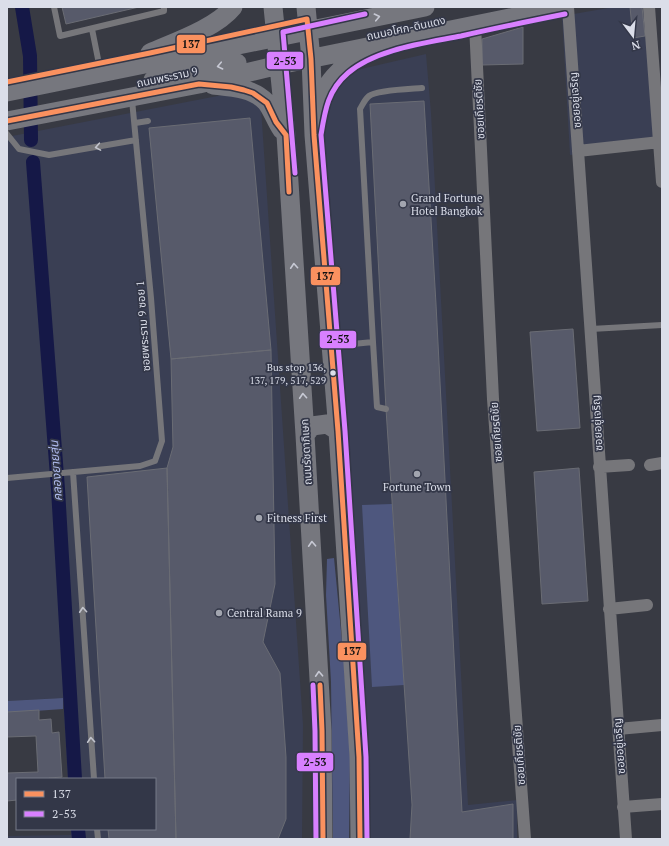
<svg xmlns="http://www.w3.org/2000/svg" width="669" height="846" viewBox="0 0 669 846" font-family="'PT Serif','Noto Sans Thai',serif">
	<style>
		.built { fill: #3a3f54 }
		.green { fill: #4e577e }
		.lines { fill: none; stroke-linecap: round; stroke-linejoin: round }
		.canal { stroke: #151847; stroke-width: 14 }
		.building { fill: #575a6a; stroke: #6a6c74 }
		.service { stroke: #76767a; stroke-width: 6 }
		.minor { stroke: #76767a; stroke-width: 12 }
		.primary { stroke: #76777e; stroke-width: 19 }
		.bus-1-casing { stroke: #333748; stroke-width: 8 }
		.bus-2-casing { stroke: #333748; stroke-width: 8 }
		.bus-1 { stroke: #fa915f; stroke-width: 5 }
		.bus-2 { stroke: #d880ff; stroke-width: 5 }
		.oneway { stroke: #c7c9d4 }
		.oneway2 { stroke: #c2c4cd }
		.poi-dot { fill: #a2a5af; stroke: #333748; stroke-width: 1.5 }
		.bus-dot { fill: #dbdee9; stroke: #333748; stroke-width: 1.5 }
		.labels { text-anchor: middle; stroke-width: 3.5; stroke-linejoin: round; paint-order: stroke }
		.bus-label { font-size: 10px; fill: #dbdee9; stroke: #333748; text-anchor: end }
		.street-label { font-size: 11px; fill: #dbdee9; stroke: #333748 }
		.poi-label { font-size: 11px; fill: #dbdee9; stroke: #333748; text-anchor: start }
		.water-label { font-size: 12px; font-style: italic; fill: #b1bdf0; stroke: #333748 }
		.line-badge { stroke: #333748; stroke-width: 1.5 }
		.pale-badge-label { font-size: 11px; text-anchor: middle; font-weight: bold; fill: #111 }
	</style>
	<rect width="100%" height="100%" fill="#383a43"/>
	<path class="built" d="M614 7H653L662 101V144L618 151 570 155 562 16Z
		M426 54 431 113 468 805 517 800V839H359L360 767 324 141V107L348 72Z
		M238 92 261 108 303 725 302 839H7V836L71 835V829H155V779H68L63 698 7 701V137Z"/>
	<path class="green" d="M392 504 404 685 372 687 362 505Z
		M334 558 344 662 350 757 349 839H333L331 682 326 595 327 559Z
		M63 698V709L7 713V701Z"/>
	<g class="lines">
		<path class="canal" d="M22 7 30 56 31 140
			M33 162 58 489 75 779
			M78 829 79 839"/>
	</g>
	<path class="building" d="M62 7H139L66 24Z
		M630 7H642L645 36 633 38Z
		M523 27V64L482 65V39Z
		M424 101 436 304 462 812 513 804V839H410L412 805 386 409 370 104Z
		M250 118 271 350 171 359 149 128Z
		M573 329 580 428 537 431 530 332Z
		M271 350 275 584 263 642 280 673 286 757V819L278 839H176L167 468 173 447 171 359Z
		M167 468 176 839H109L108 829H155V779H105L87 477Z
		M579 468 588 601 542 604 534 472Z
		M39 710V720L51 719 52 733 59 732 62 777 49 778V779H17V800L7 801V773L38 772 36 736 7 737V712Z"/>
	<g class="lines">
		<path class="service" d="M54 7 60 36 164 11V7
			M92 29 99 64
			M135 123 148 121
			M7 134 19 149 49 155 136 140
			M591 329 662 325
			M373 342 360 109C363 104 365 99 369 96 377 90 410 89 422 88
			M333 346 373 342 377 407 386 409
			M73 472 94 779
			M7 478 140 466 155 461 162 441 151 298 132 100
			M97 829 98 839"/>
		<path class="minor" d="M568 7 626 839
			M649 7 662 182
			M475 25 493 399 525 839
			M578 151 660 142
			M650 465 662 463
			M599 467 629 465
			M609 609 647 605
			M618 729 662 725
			M623 807 662 804"/>
		<path class="primary" d="M273 7 286 135 305 435 322 731 323 839
			M306 7 311 59 314 135 338 431 359 757 360 839
			M150 53C175 42 216 28 233 7
			M153 80 237 63
			M213 85C231 87 253 88 266 102 272 109 276 122 282 130
			M7 92 425 7
			M317 114C320 87 343 62 368 53
			M7 121 199 84 279 65 564 7
			M305 435 312 426 327 424 338 431"/>
		<g class="bus-1-casing">
			<path id="bus-1" d="M7 82 150 53 307 19 311 59 314 135 338 431 359 757 360 839
				M7 121 199 84 231 87 244 90 253 93 267 103 276 122 286 135 289 192
				M320 685 322 731 323 839"/>
		</g>
		<g class="bus-2-casing">
			<path id="bus-2" d="M295 173 283 32 365 14
				M313 685 315 731 316 839
				M367 839 366 757 345 431 321 135C325 110 328 90 348 73 376 49 426 43 461 36 496 28 530 21 565 14"/>
		</g>
		<use href="#bus-1" class="bus-1"/>
		<use href="#bus-2" class="bus-2"/>
	</g>
	<defs><path id="oneway-chevron" d="M-2-3.5L2.5 0L-2 3.5" fill="none" stroke-width="1.6" stroke-linecap="round" stroke-linejoin="round"/></defs>
	<g class="oneway">
		<use href="#oneway-chevron" transform="translate(377 17) rotate(-12)"/>
		<use href="#oneway-chevron" transform="translate(220 66) rotate(168)"/>
		<use href="#oneway-chevron" transform="translate(294 266) rotate(-94)"/>
		<use href="#oneway-chevron" transform="translate(303 396) rotate(-94)"/>
		<use href="#oneway-chevron" transform="translate(312 544) rotate(-93)"/>
		<use href="#oneway-chevron" transform="translate(319 674) rotate(-93)"/>
	</g>
	<g class="oneway2">
		<use href="#oneway-chevron" transform="translate(98 147) rotate(170)"/>
		<use href="#oneway-chevron" transform="translate(83 610) rotate(-94)"/>
		<use href="#oneway-chevron" transform="translate(91 740) rotate(-94)"/>
	</g>
	<g class="poi-dot">
		<circle cx="403" cy="204" r="4"/>
		<circle cx="417" cy="474" r="4"/>
		<circle cx="259" cy="518" r="4"/>
		<circle cx="219" cy="613" r="4"/>
	</g>
	<circle class="bus-dot" cx="333" cy="373" r="3.5"/>
	<g class="labels">
		<g class="bus-label">
			<text x="326" y="371">Bus stop 136,<tspan x="326" dy="13">137, 179, 517, 529</tspan></text>
		</g>
		<g class="street-label">
			<text transform="translate(406 28) rotate(-12)" y="4">ถนนอโศก-ดินแดง</text>
			<text transform="translate(167 77) rotate(-12)" y="4">ถนนพระราม 9</text>
			<text transform="translate(575 100) rotate(-94)" y="4">ซอยอยู่เจริญ</text>
			<text transform="translate(479 109) rotate(-93)" y="4">ซอยเกียรติชัย</text>
			<text transform="translate(143 326) rotate(-94)" y="4">ซอยพระราม 9 ซอย 1</text>
			<text transform="translate(597 423) rotate(-93)" y="4">ซอยอยู่เจริญ</text>
			<text transform="translate(496 432) rotate(-94)" y="4">ซอยเกียรติชัย</text>
			<text transform="translate(306 452) rotate(-93)" y="4">ถนนรัชดาภิเษก</text>
			<text transform="translate(619 746) rotate(-94)" y="4">ซอยอยู่เจริญ</text>
			<text transform="translate(519 755) rotate(-94)" y="4">ซอยเกียรติชัย</text>
		</g>
		<g class="poi-label">
			<text x="411" y="202">Grand Fortune<tspan x="411" dy="13">Hotel Bangkok</tspan></text>
			<text x="417" y="491" text-anchor="middle">Fortune Town</text>
			<text x="267" y="522">Fitness First</text>
			<text x="227" y="617">Central Rama 9</text>
		</g>
		<g class="water-label">
			<text transform="translate(56 471) rotate(-94)" y="4">คลองยายสุ่น</text>
		</g>
	</g>
	<g class="line-badge">
		<rect x="176" y="34" width="30" height="20" rx="4" fill="#fa915f"/>
		<rect x="266" y="51" width="38" height="19" rx="4" fill="#d880ff"/>
		<rect x="310" y="266" width="31" height="20" rx="4" fill="#fa915f"/>
		<rect x="319" y="330" width="38" height="19" rx="4" fill="#d880ff"/>
		<rect x="337" y="642" width="30" height="19" rx="4" fill="#fa915f"/>
		<rect x="296" y="752" width="38" height="20" rx="4" fill="#d880ff"/>
	</g>
	<g class="pale-badge-label">
		<text x="191" y="48">137</text>
		<text x="285" y="65">2-53</text>
		<text x="325" y="280">137</text>
		<text x="338" y="343">2-53</text>
		<text x="352" y="655">137</text>
		<text x="315" y="766">2-53</text>
	</g>
	<rect width="669" height="846" fill="none" stroke="#dbdee9" stroke-width="16"/>
	<rect x="16" y="778" width="140" height="52" fill="#333748" stroke="#767a88"/>
	<rect x="24" y="791" width="20" height="6" fill="#fa915f" stroke="#767a88"/>
	<text x="52" y="798" font-size="12" fill="#dbdee9">137</text>
	<rect x="24" y="811" width="20" height="6" fill="#d880ff" stroke="#767a88"/>
	<text x="52" y="818" font-size="12" fill="#dbdee9">2-53</text>
	<g transform="translate(633 36) rotate(164)" stroke="#333748" stroke-width="3" paint-order="stroke">
	<path d="M0-3L7 15L0 10L-7 15Z" fill="#dbdee9"/>
	<text y="-6" font-size="11" font-weight="bold" text-anchor="middle" fill="#dbdee9">N</text>
	</g>
</svg>
